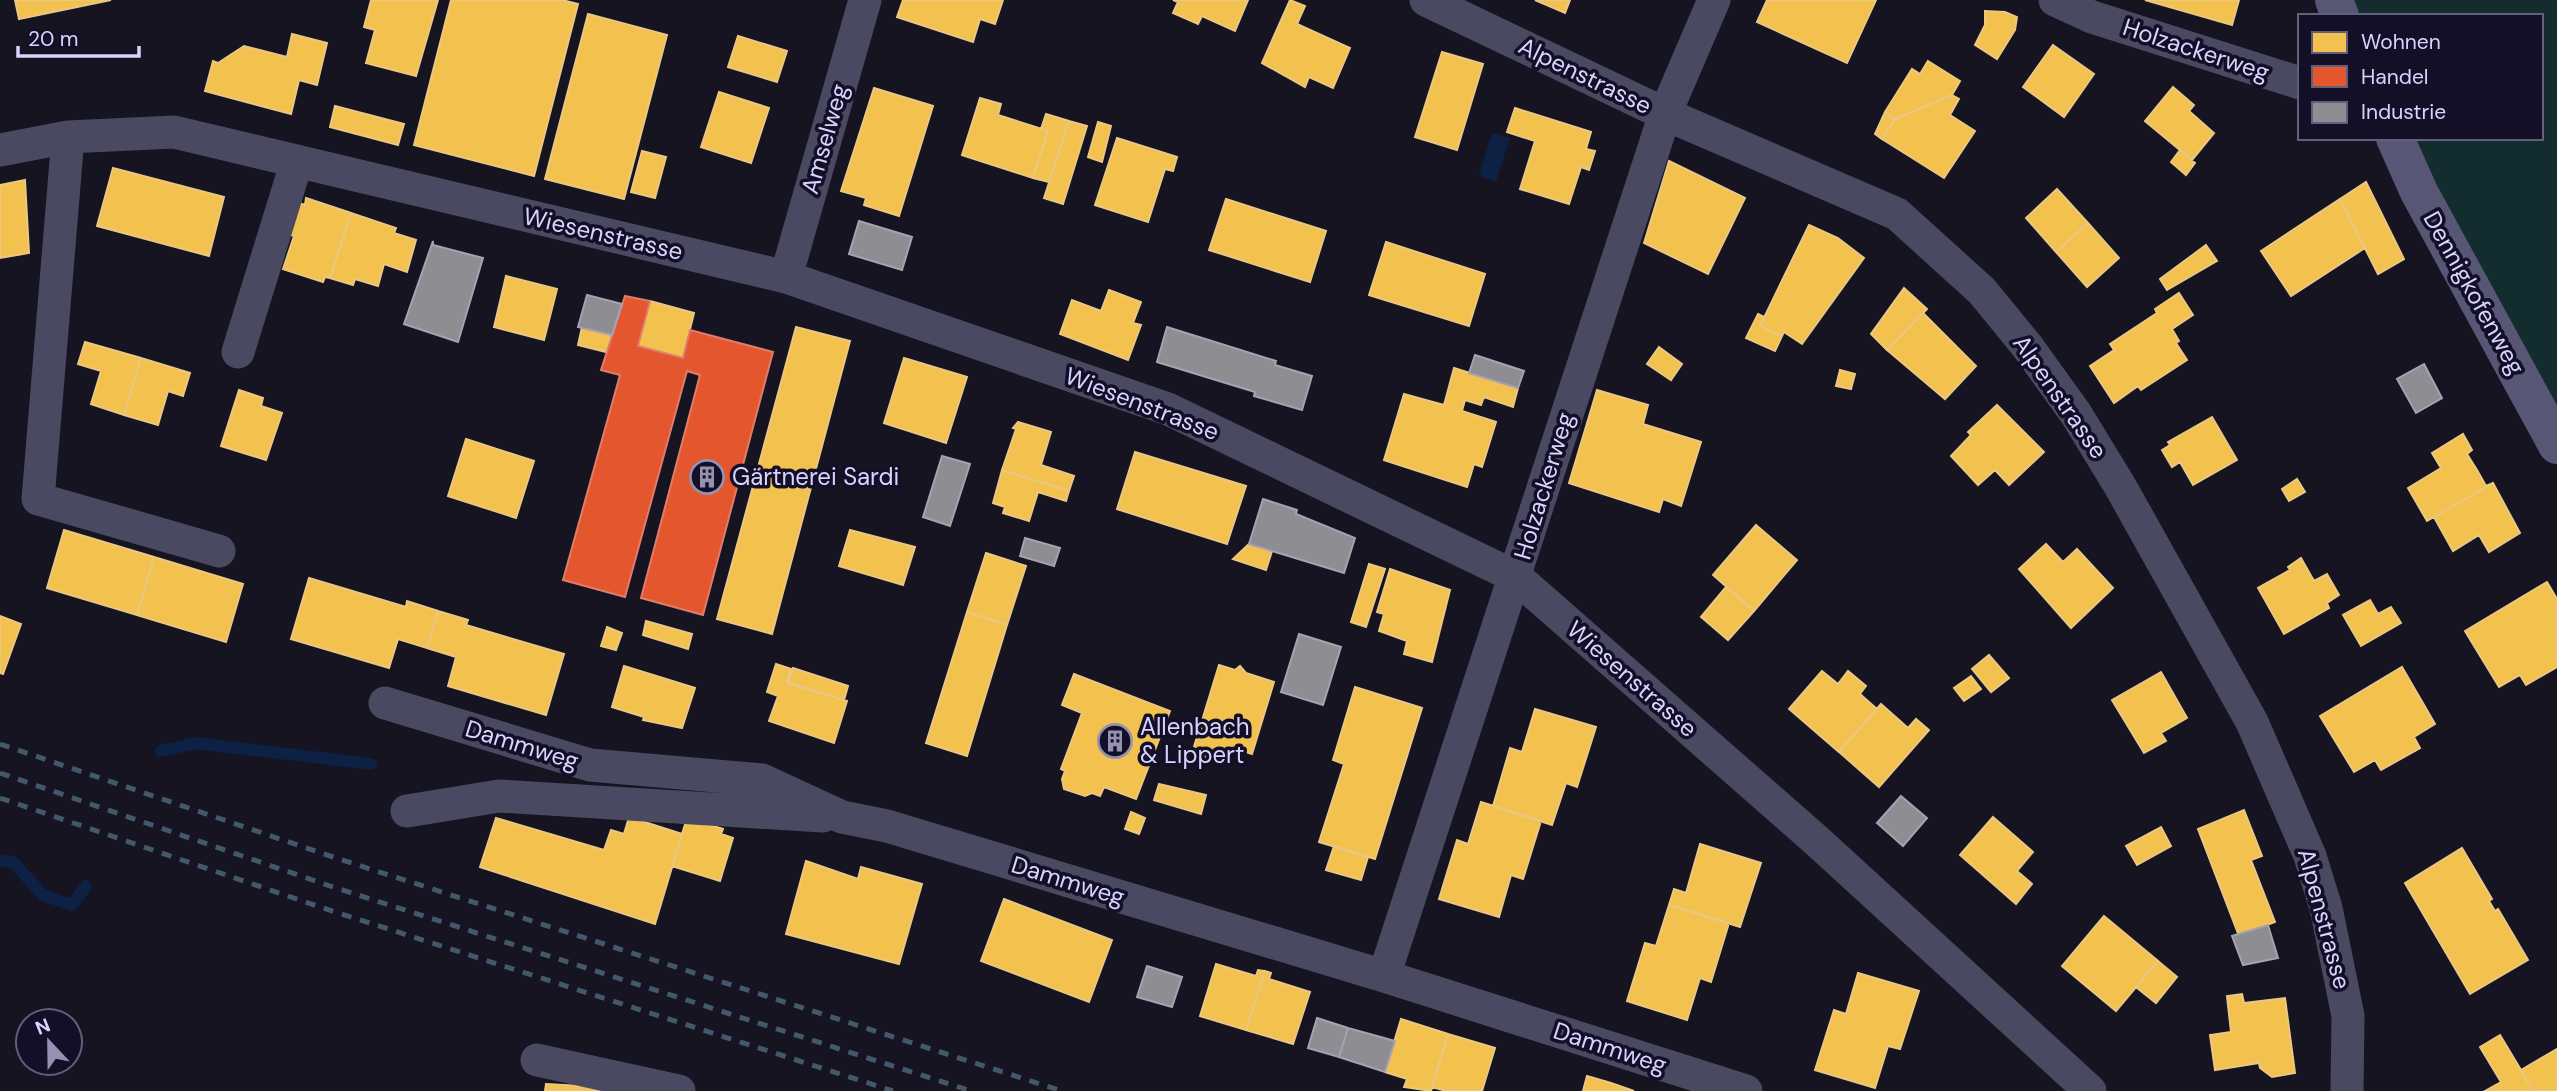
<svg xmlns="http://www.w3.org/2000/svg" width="2557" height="1091" viewBox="0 0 2557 1091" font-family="'DM Sans',sans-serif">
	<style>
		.green { fill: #132c2d }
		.water { fill: #0d2144 }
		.homes { fill: #f2c14e; stroke: #eac783; stroke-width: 2 }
		.shops { fill: #e4572e; stroke: #e17c6d; stroke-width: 2 }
		.industry { fill: #8d8d92; stroke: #a4a2b3; stroke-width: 2 }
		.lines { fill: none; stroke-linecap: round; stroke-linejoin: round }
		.stream { stroke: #0d2144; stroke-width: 12 }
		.street { stroke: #4a4962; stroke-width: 33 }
		.secondary { stroke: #575674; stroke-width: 38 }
		.rail { stroke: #43596b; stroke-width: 5; stroke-dasharray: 10 9; stroke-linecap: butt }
		.labels { text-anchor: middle; stroke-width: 7; stroke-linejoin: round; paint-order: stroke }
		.street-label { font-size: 24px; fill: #d9d4ff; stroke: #130f26 }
		.poi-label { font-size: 24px; fill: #d9d4ff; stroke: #130f26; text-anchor: start }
	</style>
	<rect width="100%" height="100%" fill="#161421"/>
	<path class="green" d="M2334 0H2557V445L2395 138H2541V16H2340Z"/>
	<path class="water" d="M1492 133 1510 138 1496 182 1479 176Z"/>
	<path class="homes" d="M15 0H111L19 19Z
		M371 0H438L416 76 366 63 375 30 364 27Z
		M451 0H562L578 4 534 176 414 145Z
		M903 0H1003L995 24 980 19 973 42 897 17Z
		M1173 0H1248L1235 31 1202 16 1198 24 1173 13 1178 2Z
		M1290 0 1305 6 1297 24 1350 48 1333 88 1309 77 1305 87 1262 63Z
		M1535 0H1570L1565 13Z
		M1767 0H1876L1847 63 1757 22Z
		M2145 0H2239L2232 25Z
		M1985 11 2005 12 2017 17 2015 30 1997 59 1975 45 1985 25Z
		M588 14 667 35 624 199 545 179Z
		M292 34 327 43 317 85 299 80 291 114 205 91 213 61 218 63 244 46 287 57Z
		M738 36 787 51 777 82 728 67Z
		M2053 45 2094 74 2064 117 2023 87Z
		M1442 52 1483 64 1457 150 1415 137Z
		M1928 61 1960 81 1952 95 1895 119 1885 112 1912 69 1920 74Z
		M2173 87 2194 105 2189 111 2214 133 2192 160 2145 121Z
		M874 88 933 106 899 216 864 205 866 198 841 191Z
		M719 92 769 108 751 163 701 147Z
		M1952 95 1959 99 1950 115 1975 131 1944 178 1882 139 1895 119Z
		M980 98 1001 104 998 115 1048 131 1033 178 962 155Z
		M335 106 404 124 398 145 330 127Z
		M1515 108 1591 132 1586 149 1595 151 1589 170 1581 167 1569 204 1520 189 1535 141 1507 132Z
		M1885 112 1895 119 1882 139 1875 134Z
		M1046 114 1069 121 1049 182 1033 178 1048 131 1041 129Z
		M1069 121 1087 126 1063 204 1044 198Z
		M1098 122 1111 126 1102 162 1088 157Z
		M1117 138 1177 157 1173 171 1165 169 1148 222 1095 205Z
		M2180 150 2195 163 2186 175 2171 162Z
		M642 151 666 157 655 198 631 192Z
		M1669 161 1745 198 1708 274 1644 243Z
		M113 168 224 197 209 256 97 226Z
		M25 180 29 253 0 258V185Z
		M2366 182 2404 259 2378 274 2340 199Z
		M2057 189 2088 223 2056 252 2026 218Z
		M306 198 351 213 330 278 325 277 323 282 283 269 294 236 277 231 287 199 305 205Z
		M1226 199 1326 231 1310 282 1209 250Z
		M2340 199 2365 248 2291 296 2261 251Z
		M351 213 396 228 394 233 416 240 407 272 384 264 378 286 355 279 353 285 330 278Z
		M2088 223 2119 258 2087 287 2056 252Z
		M1809 225 1838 238 1864 258 1802 344 1784 332 1782 336 1760 326Z
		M1386 242 1485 274 1469 326 1369 295Z
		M2206 245 2217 261 2167 290 2160 279Z
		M506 276 557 289 544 340 494 327Z
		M1904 288 1927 309 1887 350 1871 334Z
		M1109 290 1141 302 1133 323 1141 325 1128 360 1060 334 1072 300 1101 311Z
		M2179 293 2193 315 2172 329 2179 341 2176 343 2187 360 2141 390 2138 386 2114 403 2090 366 2114 350 2110 344 2157 313 2155 309Z
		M650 301 694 313 683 358 638 346Z
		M1923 313 1976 366 1945 399 1887 350Z
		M1758 314 1764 317 1760 326 1782 336 1775 351 1746 338Z
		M582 327 612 335 606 352 578 345Z
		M796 327 850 341 772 634 717 619Z
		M85 342 141 358 124 415 91 404 101 371 78 364Z
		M1659 347 1682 364 1671 380 1647 364Z
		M141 358 190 373 183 396 168 391 158 425 124 415Z
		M904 358 967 377 946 443 884 423Z
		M1454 368 1518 388 1513 407 1484 397 1481 405 1465 400 1462 411 1496 422 1482 467 1474 464 1467 487 1384 460 1404 394 1444 405Z
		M1840 370 1855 374 1851 389 1836 386Z
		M239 390 263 398 261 406 282 413 266 460 221 446Z
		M1597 390 1648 405 1643 424 1701 442 1681 506 1663 499 1659 512 1569 483Z
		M1997 405 2044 452 2009 485 1995 470 1978 485 1951 456 1971 435 1968 432Z
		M2212 417 2237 460 2193 485 2180 462 2172 467 2162 450 2170 445 2168 442Z
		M1018 422 1051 432 1041 465 1074 476 1069 491 1002 470 1016 429 1013 428Z
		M2463 434 2472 450 2467 454 2477 470 2486 486 2493 483 2427 521 2408 488 2441 468 2432 453Z
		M466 439 534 461 516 518 448 496Z
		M1135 452 1246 486 1227 544 1117 509Z
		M1002 470 1069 491 1066 501 1038 492 1029 521 1003 513 1005 507 993 503Z
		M2297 479 2305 492 2289 501 2282 489Z
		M2493 483 2520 533 2489 552 2479 535 2453 551 2434 517Z
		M1756 525 1797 560 1754 611 1713 575Z
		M64 530 154 557 137 615 47 588Z
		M850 530 915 547 903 585 839 566Z
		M1249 544 1272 551 1266 570 1233 559Z
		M2046 544 2063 562 2077 549 2113 588 2071 628 2019 569Z
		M986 553 1026 566 1007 625 967 612Z
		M154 557 243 584 226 642 137 615Z
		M2301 558 2314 581 2327 574 2339 595 2327 603 2329 608 2284 634 2258 588 2290 570 2288 567Z
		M1369 564 1385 569 1366 627 1351 622Z
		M1390 569 1450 590 1432 662 1404 654 1407 641 1379 631 1384 614 1377 612Z
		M309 578 406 607 407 601 438 611 427 648 398 639 389 668 291 639Z
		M2547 582 2557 599V667L2526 685 2520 675 2499 687 2465 631Z
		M1726 587 1754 611 1728 640 1701 617Z
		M2370 600 2378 614 2391 607 2401 623 2361 646 2343 615Z
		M438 611 468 620 466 625 564 654 546 715 448 686 456 657 427 648Z
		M967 612 1007 625 967 756 926 743Z
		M0 616 21 624 3 674 0 673Z
		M646 621 692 634 688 649 643 635Z
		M607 627 622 633 616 650 601 646Z
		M1989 655 2009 678 1991 692 1972 669Z
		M776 664 791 669 787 682 847 701 834 743 769 721 778 696 767 692Z
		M1219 665 1235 670 1240 666 1246 673 1274 682 1252 754 1227 746 1222 763 1192 753Z
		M624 666 695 688 682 728 643 720 644 717 612 707Z
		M2402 667 2435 724 2414 737 2420 748 2381 770 2375 760 2354 772 2320 716Z
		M793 668 848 686 844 700 788 683Z
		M1822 671 1838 684 1848 671 1866 686 1860 694 1877 709 1839 752 1789 709Z
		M2161 672 2187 718 2161 733 2166 741 2144 753 2112 700Z
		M1074 674 1170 711 1136 799 1104 787 1100 796 1092 793 1085 796 1064 789 1062 779 1065 771 1061 769 1082 713 1062 705Z
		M1971 676 1981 689 1964 701 1954 688Z
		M1355 687 1422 708 1375 859 1319 842 1344 764 1333 760Z
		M1881 704 1908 728 1916 719 1929 730 1879 787 1839 752Z
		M1535 709 1596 727 1577 787 1566 783 1552 825 1493 806 1510 748 1522 752Z
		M1159 784 1206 795 1201 814 1154 800Z
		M1481 802 1541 821 1523 879 1511 875 1499 917 1439 899 1457 840 1468 844Z
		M2244 810 2262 856 2251 860 2275 922 2239 936 2198 829Z
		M1131 812 1145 818 1139 834 1125 829Z
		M629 817 682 834 655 924 480 867 496 818 604 850 611 830 624 834Z
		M1993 817 2033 852 2017 871 2032 884 2016 904 1960 855Z
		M687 818 723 829 721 834 733 838 720 881 672 866Z
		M2161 827 2171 846 2137 865 2126 846Z
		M1700 844 1761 863 1740 927 1669 905 1674 889 1686 893Z
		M1334 846 1368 857 1361 880 1326 870Z
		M2462 848 2492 899 2489 901 2495 911 2498 909 2528 960 2470 994 2405 883Z
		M806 861 858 879 861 867 922 884 899 964 786 934Z
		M1004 899 1112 940 1089 1002 981 961Z
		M1669 905 1729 923 1711 982 1700 978 1687 1020 1627 1001 1645 943 1656 946Z
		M2104 916 2158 961 2116 1011 2062 966Z
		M2158 961 2177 977 2156 1003 2136 987Z
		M1216 964 1256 976 1258 970 1265 971 1246 1030 1200 1016Z
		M1265 971 1271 973 1269 979 1310 992 1293 1044 1246 1030Z
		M1858 973 1919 991 1900 1049 1888 1046 1875 1088 1815 1070 1834 1010 1846 1014Z
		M2242 994 2244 1003 2285 998 2295 1073 2272 1077 2260 1068 2259 1063 2215 1070 2210 1035 2231 1032 2227 996Z
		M1401 1019 1448 1034 1431 1091 1404 1087 1407 1079 1385 1072Z
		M1448 1034 1495 1048 1482 1091H1446L1432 1087Z
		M2500 1035 2521 1070 2533 1091H2485L2501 1082 2480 1047Z
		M2557 1049V1091H2533L2521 1070Z
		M1587 1076 1611 1083 1634 1091H1583Z
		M546 1084 654 1090V1091H545Z"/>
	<path class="shops" d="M625 296 650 301 638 346 683 358 690 330 773 352 703 615 641 598 700 375 687 371 625 597 563 580 620 375 601 370Z"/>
	<path class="industry" d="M859 221 912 237 902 270 849 254Z
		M433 241V245L483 258 458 342 404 324Z
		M587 295 622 304 612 335 578 327Z
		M1167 327 1276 361 1275 365 1312 376 1302 410 1254 396 1255 392 1157 362Z
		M1475 355 1524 371 1518 388 1469 373Z
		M2424 364 2442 398 2416 413 2397 379Z
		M942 456 970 464 950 526 923 517Z
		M1263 499 1297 510 1296 514 1355 538 1344 573 1249 544Z
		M1025 538 1060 548 1054 566 1020 556Z
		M1299 634 1341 647 1323 705 1281 692Z
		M1901 796 1927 818 1903 846 1877 823Z
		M2268 925 2278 958 2243 965 2232 936Z
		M1147 966 1182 977 1172 1007 1137 997Z
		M1317 1018 1348 1028 1339 1057 1308 1048Z
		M1348 1028 1395 1041 1385 1072 1339 1057Z"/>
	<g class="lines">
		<path class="stream" d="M161 751 196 743 371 764
			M0 861 13 862 43 895 72 905 86 886"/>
		<path class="street" d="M1426 0 1665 114 1897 214 1982 291 2027 346 2076 414 2120 486 2252 722 2310 856 2326 908 2348 1016 2347 1091
			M2055 0 2092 17 2300 83
			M68 137 38 499 219 551
			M0 150 68 137 174 132 786 277 1168 409 1516 577 1817 841 2090 1091
			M786 277 865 0
			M238 352 297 161
			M385 703 590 765 762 780 842 817 887 826 1384 976 1746 1091
			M407 811 499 796 823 816
			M1384 976 1665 114 1714 0
			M537 1060 679 1091"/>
		<path class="secondary" d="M2334 0 2340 16
			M2395 138 2419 192 2557 445"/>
		<path class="rail" d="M0 744 339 859 1062 1091
			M0 773 330 886 971 1091
			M0 798 323 908 893 1091"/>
	</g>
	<defs>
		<g id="building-ring" transform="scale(1.75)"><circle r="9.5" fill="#130f26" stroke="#9591b1" stroke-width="1.5"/><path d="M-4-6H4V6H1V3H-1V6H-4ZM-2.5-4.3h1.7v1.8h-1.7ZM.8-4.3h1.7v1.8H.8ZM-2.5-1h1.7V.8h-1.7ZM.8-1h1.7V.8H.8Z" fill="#9591b1"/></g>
	</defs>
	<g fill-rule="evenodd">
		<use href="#building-ring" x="707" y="477"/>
		<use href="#building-ring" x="1115" y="741"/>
	</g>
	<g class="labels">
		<g class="street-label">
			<text transform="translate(2196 50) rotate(18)" y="8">Holzackerweg</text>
			<text transform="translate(1585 76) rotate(26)" y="8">Alpenstrasse</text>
			<text transform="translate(825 139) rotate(-74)" y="8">Amselweg</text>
			<text transform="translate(603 234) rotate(13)" y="8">Wiesenstrasse</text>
			<text transform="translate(2474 293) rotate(61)" y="8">Dennigkofenweg</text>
			<text transform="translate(2060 397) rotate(55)" y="8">Alpenstrasse</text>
			<text transform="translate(1142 404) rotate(21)" y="8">Wiesenstrasse</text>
			<text transform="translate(1544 486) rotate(-73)" y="8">Holzackerweg</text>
			<text transform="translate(1632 679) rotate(41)" y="8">Wiesenstrasse</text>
			<text transform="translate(522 745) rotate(17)" y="8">Dammweg</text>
			<text transform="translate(1068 881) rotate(17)" y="8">Dammweg</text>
			<text transform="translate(2324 919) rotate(75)" y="8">Alpenstrasse</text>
			<text transform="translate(1610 1048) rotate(18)" y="8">Dammweg</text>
		</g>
		<g class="poi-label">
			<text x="732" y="485">Gärtnerei Sardi</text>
			<text x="1140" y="735">Allenbach<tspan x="1140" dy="28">&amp; Lippert</tspan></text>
		</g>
	</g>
	<rect x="2298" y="14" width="245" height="126" fill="#130f26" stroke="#625e7d" stroke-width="2"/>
	<rect x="2312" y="32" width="35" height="21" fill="#f2c14e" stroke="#625e7d" stroke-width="2"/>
	<text x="2361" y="49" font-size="21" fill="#d9d4ff">Wohnen</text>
	<rect x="2312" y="66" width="35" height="21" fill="#e4572e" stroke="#625e7d" stroke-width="2"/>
	<text x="2361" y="84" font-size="21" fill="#d9d4ff">Handel</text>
	<rect x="2312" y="102" width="35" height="21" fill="#8d8d92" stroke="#625e7d" stroke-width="2"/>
	<text x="2361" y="119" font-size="21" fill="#d9d4ff">Industrie</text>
	<g transform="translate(49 1042) rotate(338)"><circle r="33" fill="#130f26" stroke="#625e7d" stroke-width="2"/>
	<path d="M0-5L12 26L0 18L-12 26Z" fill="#9591b1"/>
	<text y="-10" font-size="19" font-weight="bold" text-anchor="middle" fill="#d9d4ff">N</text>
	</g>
	<path d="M18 46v10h121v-10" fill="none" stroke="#d9d4ff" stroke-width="3.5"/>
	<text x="28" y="46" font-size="21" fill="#d9d4ff" stroke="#130f26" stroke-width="5" paint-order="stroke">20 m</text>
</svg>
